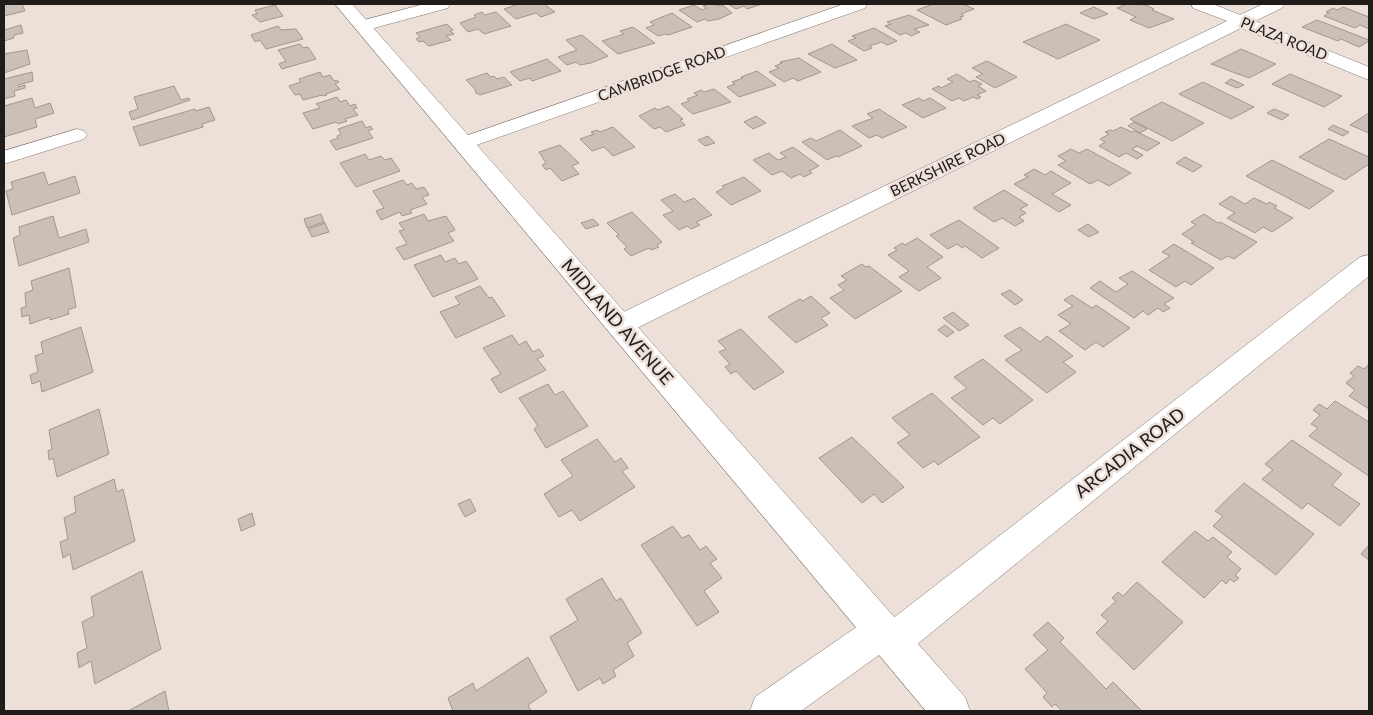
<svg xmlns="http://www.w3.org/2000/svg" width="1373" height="715" viewBox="0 0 1373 715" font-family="Lato,sans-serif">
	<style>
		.building { fill: #cbc0b8; stroke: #a29790 }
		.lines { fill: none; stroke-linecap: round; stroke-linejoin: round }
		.minor-casing { stroke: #827770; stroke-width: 1 }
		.tertiary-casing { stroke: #827770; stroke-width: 1 }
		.minor { fill: #fff; fill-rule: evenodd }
		.tertiary { fill: #fff; fill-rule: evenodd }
		.labels { text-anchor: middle; stroke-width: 5; stroke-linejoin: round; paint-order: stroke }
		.far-street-label { font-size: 15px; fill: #201c19; stroke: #ece0d8 }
		.street-label { font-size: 18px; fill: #201c19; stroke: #ece0d8 }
	</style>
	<rect width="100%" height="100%" fill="#ece0d8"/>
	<path class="building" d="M4 4H22L25 11 4 16Z
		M519 4H544L555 12 541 17 536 13 516 19 504 9Z
		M709 4 724 6 732 13 719 19 708 21 705 19 697 22 679 10 694 5 702 10 707 8 703 6Z
		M728 4H762L747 9 744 6 736 9Z
		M933 4H963L974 9 961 14 964 16 960 17 962 19 946 25 917 10Z
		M1127 4 1146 5 1154 9 1152 10 1174 19 1149 28 1130 20 1136 17 1117 8Z
		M275 5 283 16 260 22 252 15 257 14 255 10Z
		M1094 7 1108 14 1094 19 1080 13Z
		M1343 7 1369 17V29L1360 25 1355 28 1324 16 1329 13 1326 12 1333 8 1337 10Z
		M482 12 485 15 496 12 511 26 484 34 478 29 468 32 460 23 476 17 474 15Z
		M672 13 692 27 668 35 666 34 658 36 646 28 654 25 650 22Z
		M909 15 929 25 914 29 920 32 911 36 906 33 900 35 885 26 891 24 887 22Z
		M1317 20 1369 40V41L1359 47 1341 39 1338 41 1302 27Z
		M447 24 453 30 450 31 454 34 446 36 451 40 429 46 423 41 419 42 416 39 420 37 416 33Z
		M1066 24 1100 40 1058 59 1023 42Z
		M21 25 23 33 14 35V38L4 41V30Z
		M278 26 281 30 296 29 303 39 266 49 260 40 255 42 251 35Z
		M633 27 655 43 618 54 602 41 624 34 620 31Z
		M874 28 897 41 887 45 882 42 869 46 872 48 864 51 848 41 856 38 852 36Z
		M582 35 608 56 591 63 580 65 576 62 567 65 558 57 577 50 566 40Z
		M300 44 303 48 308 47 316 59 282 69 279 64 286 61 278 50Z
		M832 44 857 60 835 68 808 54Z
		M1241 49 1276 64 1249 78 1211 64Z
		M27 50 30 64 4 73V54Z
		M799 58 821 72 798 81 793 78 784 82 769 72 779 68 775 66 782 63 780 62Z
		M547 59 561 71 532 81 530 78 520 81 510 72Z
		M987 61 1017 77 995 88 976 77 983 74 972 68Z
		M757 71 776 85 739 97 727 87 735 84 732 82 743 78 741 77Z
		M32 72 33 81 18 85V87L25 85V88L14 91 15 96 4 99V79Z
		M320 72 323 77 330 75 334 81 337 80 339 82 335 84 340 89 326 94 327 95 323 96 322 95 303 100 300 94 295 95 289 86 301 82 299 79Z
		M487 73 491 77 494 76 497 79 504 77 512 85 480 95 476 93 475 89 466 80Z
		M957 74 970 82 974 80 982 84 978 86 986 91 977 95 981 97 977 99 973 97 964 101 959 98 952 101 932 89 939 86 941 88 953 82 947 79Z
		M1290 74 1342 96 1324 107 1272 84Z
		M1231 79 1244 85 1237 88 1225 83Z
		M1203 82 1254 107 1231 119 1179 94Z
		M174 86 181 100 189 98 190 100 132 120 129 112 138 109 134 97Z
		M714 89 731 102 693 114 681 104 689 101 687 99 698 95 694 93 701 90 704 92Z
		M337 97 340 102 346 100 350 106 355 104 357 108 353 109 358 115 345 119 347 121 338 124 336 122 313 129 303 113 320 108 316 104Z
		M32 98 35 108 50 103 54 113 35 119 37 127 4 137V106Z
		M919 98 923 101 930 98 946 108 923 118 902 105Z
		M1162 102 1204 123 1172 141 1130 119Z
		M668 106 683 119 680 120 685 125 666 132 660 127 654 129 639 116 655 108 658 110Z
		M209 107 215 120 202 124 203 127 140 146 133 127 195 109 196 111Z
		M879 109 907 127 882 138 877 135 869 138 852 126 873 118 867 114Z
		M1274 109 1289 115 1282 120 1267 113Z
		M1369 113V133L1350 125Z
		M756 116 766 123 753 129 744 122Z
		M362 121 366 128 370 126 373 129 368 131 373 138 336 150 330 141 338 138 337 136 341 134 338 129Z
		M1134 122 1147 129 1140 133 1128 126Z
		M1333 125 1349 132 1343 136 1328 129Z
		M613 127 635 147 613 156 604 147 592 151 580 139 594 134 591 132 597 130 600 132Z
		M1121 127 1132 132 1135 131 1160 143 1147 151 1137 146 1132 149 1143 155 1137 159 1126 153 1119 157 1099 146 1105 142 1100 139 1109 134 1105 132 1110 130 1113 131Z
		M840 130 862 146 838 157 836 156 827 160 802 142 811 138 816 141Z
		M708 136 715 143 705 146 698 140Z
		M1329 139 1369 157V164L1345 180 1299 157Z
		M560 145 579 163 572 166 579 174 562 181 550 168 546 170 542 165 546 163 539 152Z
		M793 147 819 166 809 171 812 173 804 177 800 174 791 178 782 171 772 175 753 160 769 153 778 160 786 157 780 153Z
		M1071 149 1079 153 1087 149 1131 173 1109 186 1098 180 1090 184 1058 165 1066 161 1058 156Z
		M365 154 369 160 381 156 385 160 391 158 400 171 356 187 340 163Z
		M1185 157 1202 166 1193 172 1176 163Z
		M1272 160 1334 191 1309 209 1246 176Z
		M1034 169 1045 175 1051 171 1071 183 1052 194 1071 205 1059 212 1014 184 1028 177 1024 175Z
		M44 172 48 185 75 176 80 193 12 215 6 191 13 189 11 182Z
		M744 177 761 191 731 205 716 192 724 188 722 186Z
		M403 180 407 185 412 183 416 189 424 187 429 195 422 197 427 204 410 210 412 213 402 216 400 212 381 220 376 211 384 208 373 191Z
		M1004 190 1028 205 1020 209 1026 213 1019 217 1024 221 1015 226 1002 218 994 222 973 208Z
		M675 194 684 202 694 198 712 215 696 222 700 225 691 229 687 226 679 230 663 215 673 211 661 200Z
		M1231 196 1245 204 1254 198 1267 204 1269 202 1277 206 1274 208 1293 218 1272 232 1263 227 1255 233 1227 218 1235 213 1219 204Z
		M632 212 662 242 657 245 659 247 651 250 649 248 631 256 624 249 627 247 616 236 619 235 607 223Z
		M321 214 324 222 307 228 304 219Z
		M424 214 428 221 446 216 455 230 448 233 454 241 404 260 396 248 407 244 399 231 404 230 399 223Z
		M1204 214 1218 223 1220 222 1257 242 1234 259 1228 256 1221 260 1191 243 1194 242 1182 234 1196 225 1191 222Z
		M53 216 59 238 86 229 89 242 19 266 13 238 20 235 19 227Z
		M593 219 599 225 586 229 581 223Z
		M959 220 999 248 982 258 965 246 962 248 957 244 948 249 930 235Z
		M325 223 329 232 312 237 308 229Z
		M1088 224 1099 232 1089 237 1078 230Z
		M917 238 943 257 927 267 941 278 919 291 899 277 909 271 888 255 897 250 894 248 902 243 905 245Z
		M1174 244 1214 268 1191 285 1185 281 1176 287 1149 270 1170 256 1162 252Z
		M441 255 445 262 455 258 459 264 466 261 478 279 433 297 414 265Z
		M862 264 866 267 869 266 902 291 855 319 830 298 844 290 838 285 847 280 841 276Z
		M69 268 76 307 68 310 69 314 50 320V317L30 324 29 315 22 317 21 308 26 307 25 293 33 290 31 281Z
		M1132 271 1174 298 1164 304 1170 308 1163 312 1158 308 1148 315 1143 311 1134 318 1090 288 1100 281 1116 292 1128 284 1119 278Z
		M480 286 489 298 492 297 505 316 456 338 440 312 460 304 455 297Z
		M1010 290 1023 300 1015 305 1001 294Z
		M1072 295 1092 308 1096 305 1130 328 1103 347 1096 342 1085 350 1059 331 1071 324 1058 315 1073 306 1064 300Z
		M811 296 830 313 821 318 828 325 796 343 768 317 800 299 803 301Z
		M953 312 969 325 959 331 943 318Z
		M945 325 954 332 947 337 938 330Z
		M81 327 93 372 42 392 40 381 32 384 30 375 38 372 35 356 43 353 41 342Z
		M1020 327 1040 342 1047 336 1073 356 1063 362 1076 372 1047 393 1005 360 1022 350 1004 336Z
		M741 329 784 372 754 390 736 371 731 374 725 367 730 364 719 352 726 349 718 341Z
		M512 335 519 345 526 341 533 352 539 349 544 356 537 359 546 370 500 393 491 379 501 374 483 348Z
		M983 359 1033 400 1000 424 993 418 983 425 951 398 967 388 954 377Z
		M1369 364V409L1349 396 1355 390 1346 383 1354 376 1350 373 1358 366 1364 369Z
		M548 384 555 395 563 391 588 426 546 448 534 429 538 426 519 398Z
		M932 393 980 437 938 465 934 461 923 468 897 443 910 435 892 418Z
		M1335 401 1369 422V476L1309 436 1318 428 1311 424 1320 415 1313 410 1319 404 1327 409Z
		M99 409 109 454 57 477 53 458 49 460 48 451 52 449 49 430Z
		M852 437 904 487 882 503 874 494 862 503 819 458Z
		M597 439 615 462 621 458 628 468 622 471 635 487 580 521 572 510 559 517 544 494 573 476 561 460Z
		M1292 440 1342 474 1332 485 1360 504 1340 526 1308 503 1302 509 1262 479 1273 470 1265 464Z
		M114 479 117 492 123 489 135 541 73 570 70 554 63 558 60 542 68 539 64 518 76 512 74 497Z
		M1244 483 1314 534 1276 575 1213 526 1223 516 1215 511Z
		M470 499 476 511 465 517 458 504Z
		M252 513 255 525 241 531 238 519Z
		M673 526 682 538 689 535 700 550 706 546 717 559 710 563 722 578 704 591 719 612 697 626 641 545Z
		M1195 531 1208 541 1213 537 1232 552 1227 557 1241 569 1235 575 1239 578 1234 582 1230 579 1226 584 1222 580 1204 598 1162 562Z
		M1369 545V560L1361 554Z
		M142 571 161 649 95 684 91 661 79 668 77 653 87 648 82 622 94 616 91 597Z
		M602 578 616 601 621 598 642 633 627 643 634 656 613 670 616 676 603 684 600 678 578 691 550 637 578 620 566 599Z
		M1137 582 1183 622 1134 670 1096 633 1108 621 1101 615 1116 601 1112 598 1118 592 1123 596Z
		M1048 622 1064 638 1060 642 1106 689 1113 682 1142 711H1062L1055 704 1052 707 1043 697 1047 693 1025 669 1048 650 1033 635Z
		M528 657 547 692 528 705 531 711H453L448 698 473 683 476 691Z
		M165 691 169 711H128Z"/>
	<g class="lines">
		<g class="minor-casing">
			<path id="minor" d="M424 4H450L448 8 363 31 357 30 354 26 357 22Z
				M844 4H867L865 8 471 147 464 149 457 147 454 143 457 139Z
				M1191 4H1213L1240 15 1263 4H1284L1282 8 1255 21 1369 67V80L1241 28 629 332 620 335 611 332 607 325 611 318 1227 21 1193 8Z
				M77 129 84 131 87 135 84 139 4 164V151Z
				M1369 255V276L904 655 891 660 879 655 801 711H750L755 697 868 619 881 614 892 619 1360 257Z"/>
		</g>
		<g class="tertiary-casing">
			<path id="tertiary" d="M335 4H352L965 697 970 711H926Z"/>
		</g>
		<use href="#minor" class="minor"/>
		<use href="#tertiary" class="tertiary"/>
	</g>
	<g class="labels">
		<g class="far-street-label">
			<text transform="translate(1284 39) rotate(22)" y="5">PLAZA ROAD</text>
			<text transform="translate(662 74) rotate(-20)" y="5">CAMBRIDGE ROAD</text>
			<text transform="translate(948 165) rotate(-26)" y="5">BERKSHIRE ROAD</text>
		</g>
		<g class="street-label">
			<text transform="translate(617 322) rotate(49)" y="6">MIDLAND AVENUE</text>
			<text transform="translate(1130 453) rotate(-38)" y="6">ARCADIA ROAD</text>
		</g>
	</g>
	<rect width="1373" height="715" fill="none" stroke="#201c19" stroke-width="10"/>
</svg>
